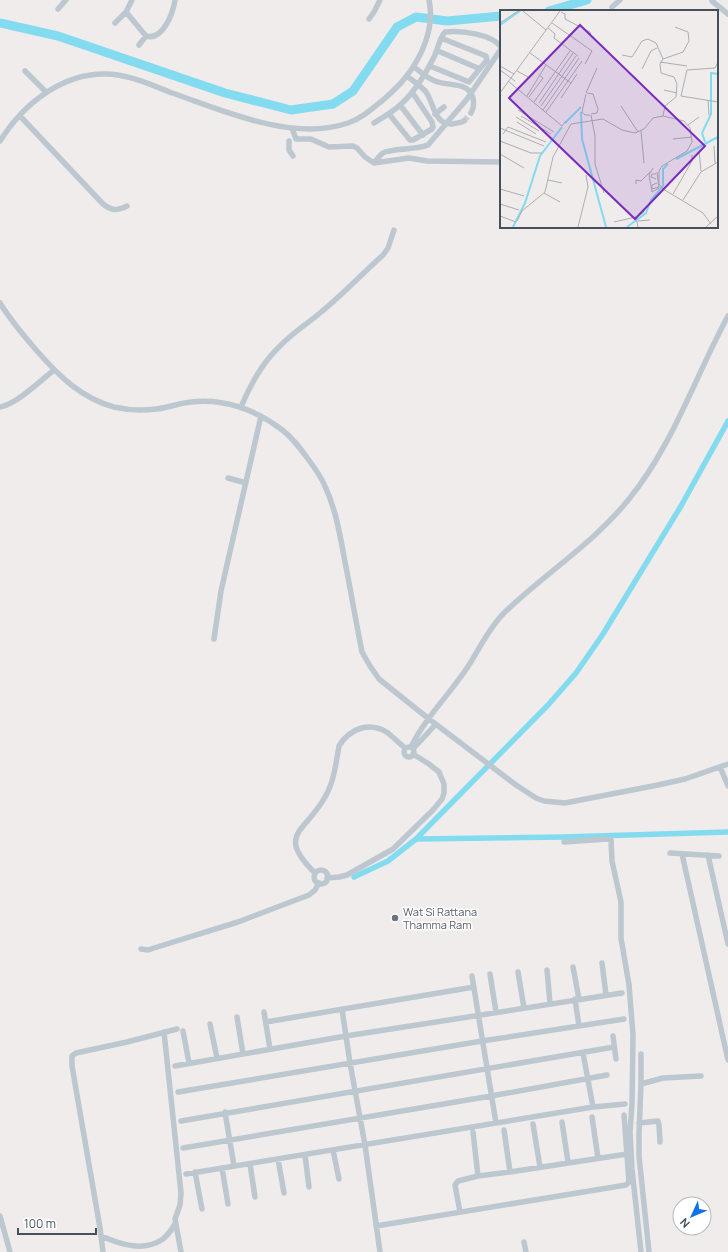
<svg xmlns="http://www.w3.org/2000/svg" width="728" height="1252" viewBox="0 0 728 1252" font-family="Manrope,sans-serif">
	<style>
		.lines { fill: none; stroke-linecap: round; stroke-linejoin: round }
		.canal { stroke: #83dbef; stroke-width: 5.5 }
		.river { stroke: #83dbef; stroke-width: 9 }
		.minor-tunnel { stroke: #cecdcf; stroke-width: 5.5; stroke-dasharray: 5.5 3; stroke-linecap: butt }
		.minor { stroke: #bcc7d0; stroke-width: 5.5 }
		.worship-dot { fill: #6b7280; stroke: #fff; stroke-width: 1.5 }
		.labels { text-anchor: middle; stroke-width: 3; stroke-linejoin: round; paint-order: stroke }
		.worship-label { font-size: 11px; fill: #5b616d; stroke: #fff; text-anchor: start }
		.inset-river { fill: none; stroke: #83dbef; stroke-width: 2 }
		.inset-road { fill: none; stroke: #abaeb2; stroke-width: 1 }
		.view { fill: #7b2cbf; fill-opacity: 0.15; stroke: #7b2cbf; stroke-width: 2 }
		.inset-edge { fill: none; stroke: #44505b; stroke-width: 2 }
	</style>
	<rect width="100%" height="100%" fill="#f0ecec"/>
	<g class="lines">
		<path class="canal" d="M416 839 563 837 728 832
			M354 877 388 861 416 839 548 705 576 673 603 634 681 506 728 421"/>
		<path class="river" d="M549 11 587 0
			M0 23 58 36 225 93 291 110 333 104 353 91 397 27 416 17 447 21 501 16"/>
		<path class="minor-tunnel" d="M464 121 471 113"/>
		<path class="minor" d="M712 1 728 14
			M612 7 620 0
			M58 9 66 0
			M126 12 146 36C163 41 173 13 175 0
			M369 19 374 12 380 0
			M115 23 126 12 132 0
			M139 45 146 36
			M438 51 480 69
			M430 66 469 82 487 60 486 56 441 38
			M414 67C421 72 429 80 438 82 450 86 469 82 473 98 474 104 474 107 471 113
			M25 71 46 92
			M407 76C413 81 421 86 426 92 434 103 434 125 452 124 457 123 460 123 464 121
			M400 105 423 135
			M389 114 410 140H413L432 129 433 127 432 122 412 92
			M435 114 444 107
			M20 116 103 204C112 211 117 211 127 206
			M374 123C383 117 393 112 400 105 415 92 425 75 434 57 438 49 439 39 445 32 460 30 492 34 501 47
			M292 128 296 139H311L329 147 353 146 357 148 365 157 374 163 409 158 427 161 501 162
			M0 141C23 104 63 72 108 74 130 75 152 85 172 93 224 111 293 142 348 123 362 118 372 109 383 100 391 93 399 86 405 78 422 57 435 28 429 0
			M289 141V150L293 156
			M374 163C377 159 380 155 383 153 391 148 417 150 428 145L467 99 501 49
			M0 303C11 321 24 336 37 351 59 376 81 398 114 407 127 410 142 411 156 409 168 408 179 403 191 402 224 398 256 410 281 429 292 437 300 448 308 459 314 467 320 475 324 484 336 509 340 535 345 562 351 592 356 622 362 652L370 666 379 679 429 719 516 785 536 798 544 801 565 803 658 785 685 779 728 764
			M0 407C18 403 40 381 54 370
			M241 407C251 384 262 363 280 346 292 333 307 324 320 313 342 295 362 274 383 255L388 248 394 230
			M228 478 246 483
			M214 639 221 591 261 416
			M411 747C425 718 449 695 467 668 479 650 488 629 504 613 544 574 593 544 629 499 673 445 695 377 728 316
			M404 752a5 5 0 1 1 10 0a5 5 0 1 1-10 0Z
			M413 749 436 724
			M720 767 728 786
			M564 842 607 839 611 840 612 861 621 902V938L629 985 633 1035 632 1104 630 1132 632 1169 641 1252
			M670 853 719 856
			M682 854 728 1060
			M708 855 728 944
			M314 877a7 7 0 1 1 14 0a7 7 0 1 1-14 0Z
			M315 873C275 834 306 832 325 797 334 782 336 763 339 746 350 728 370 721 388 733 394 738 399 743 405 748
			M327 878 339 877 347 875 393 849 433 810 442 799 444 793V784L439 772 429 764 413 754
			M141 949 148 950 154 948 238 922 309 895 315 890 319 883
			M602 963 606 995
			M573 967 579 999
			M547 970 550 1003
			M518 972 524 1008
			M490 974 496 1012
			M472 976 496 1123
			M575 999 579 1026
			M342 1009 350 1063 365 1145 380 1252
			M264 1012 270 1049
			M237 1017 243 1054
			M266 1022 474 987
			M210 1024 217 1058
			M183 1031 189 1063
			M164 1032 181 1193 180 1205 175 1219 181 1252
			M613 1036 616 1059
			M583 1053 593 1107
			M641 1054V1084
			M175 1066 346 1036 622 993
			M178 1092 482 1041 624 1019
			M225 1112 234 1166
			M592 1117 598 1158
			M181 1121 614 1047
			M562 1122 568 1162
			M639 1123 658 1121 659 1125 660 1142
			M533 1124 540 1167
			M504 1130 510 1172
			M473 1132 478 1176
			M183 1148 491 1096 607 1075
			M333 1150 339 1179
			M305 1155 309 1187
			M278 1159 284 1193
			M250 1164 255 1197
			M222 1168 228 1204
			M195 1172 202 1209
			M186 1174 593 1107 625 1104
			M460 1212 455 1185 458 1181 478 1176 510 1172 627 1154
			M0 1216 10 1252
			M376 1226 626 1185 629 1182 624 1115
			M101 1236C122 1245 144 1252 163 1239 168 1235 172 1229 175 1224
			M524 1242 526 1252
			M103 1252 100 1228 72 1066V1056L76 1053 127 1042 177 1029
			M649 1252 639 1156V1134L641 1084 663 1078 701 1076"/>
	</g>
	<circle class="worship-dot" cx="395" cy="918" r="4"/>
	<g class="labels">
		<g class="worship-label">
			<text x="403" y="916">Wat Si Rattana<tspan x="403" dy="13">Thamma Ram</tspan></text>
		</g>
	</g>
	<g transform="translate(500 10)">
		<rect width="218" height="218" fill="#f0ecec"/>
		<path class="inset-river" d="M0 15 20 1M81 102 82 129 106 217M65 113 81 97M205 132 202 123 211 104V63L218 64M176 149 218 127M13 217 25 193 40 146 62 117M127 217 146 203 151 190 163 176V159L168 154"/>
		<path class="inset-road" d="M23 1 46 20M61 2 65 4V9L90 22 91 26M0 13 18 1M52 13 92 41 85 54M48 18 55 24 54 28 78 46M30 43 71 73M122 45 132 47 142 31 148 29 156 33 163 49M160 52 187 56M218 52 215 58 187 60 181 86 218 92M0 56 14 64M142 59 151 41 157 38M0 60 15 71M17 61 30 68M8 71 62 116 66 111M164 80 177 83M0 83 60 1M86 83 97 58M87 83 93 84 98 99 97 103 91 104M86 84 82 102 85 105H90M27 86 46 55M29 87 43 68 39 65M61 88 77 64M208 90 209 105M34 92 70 41M39 93 73 43M41 96 76 46M121 96 138 122M18 100 54 122M43 100 79 48M46 102 82 51M91 105 95 126V154L104 183M21 106 51 124M163 106 165 96 176 87 177 74 174 67 161 63 160 54 163 49 183 42 189 31 188 22 175 17M16 107 39 121M17 112 36 124M188 115 199 107M0 118 44 136M141 121 144 153M3 124 8 117 46 132M173 129 192 127M0 131 31 143H42M214 136 215 153M199 141 201 161M0 144 24 158M153 158 149 165 152 182 159 178 157 162M156 164H152L151 167 156 169M48 170 62 173M157 173 152 175V179L159 177M136 174V170L141 171 150 162M0 179 24 186M44 183 60 192M173 184 192 151V145M183 190 201 162 218 152M0 194 19 200M0 206 16 212M17 211 22 201 45 182 53 147 71 114 103 109 122 120 135 123 144 119 153 108 163 106 184 111 190 118 192 132 187 141 162 156 159 161V174L163 179 203 203 211 214M138 211 150 210M114 212 136 207M78 217 88 177 86 165M138 217 136 207 143 203 146 197M206 217 218 206"/>
		<path class="view" d="M80 15 205 136 135 209 9 88Z"/>
		<rect width="218" height="218" class="inset-edge"/>
	</g>
	<g transform="translate(692 1216) rotate(226)"><circle r="19" fill="#ffffff" stroke="#b4b9bd"/>
	<path d="M0-3L7 15L0 10L-7 15Z" fill="#1172e5"/>
	<text y="-6" font-size="11" font-weight="bold" text-anchor="middle" fill="#44505b">N</text>
	</g>
	<path d="M18 1228v6h78v-6" fill="none" stroke="#44505b" stroke-width="2"/>
	<text x="24" y="1228" font-size="12" fill="#44505b" stroke="#ffffff" stroke-width="3" paint-order="stroke">100 m</text>
</svg>
